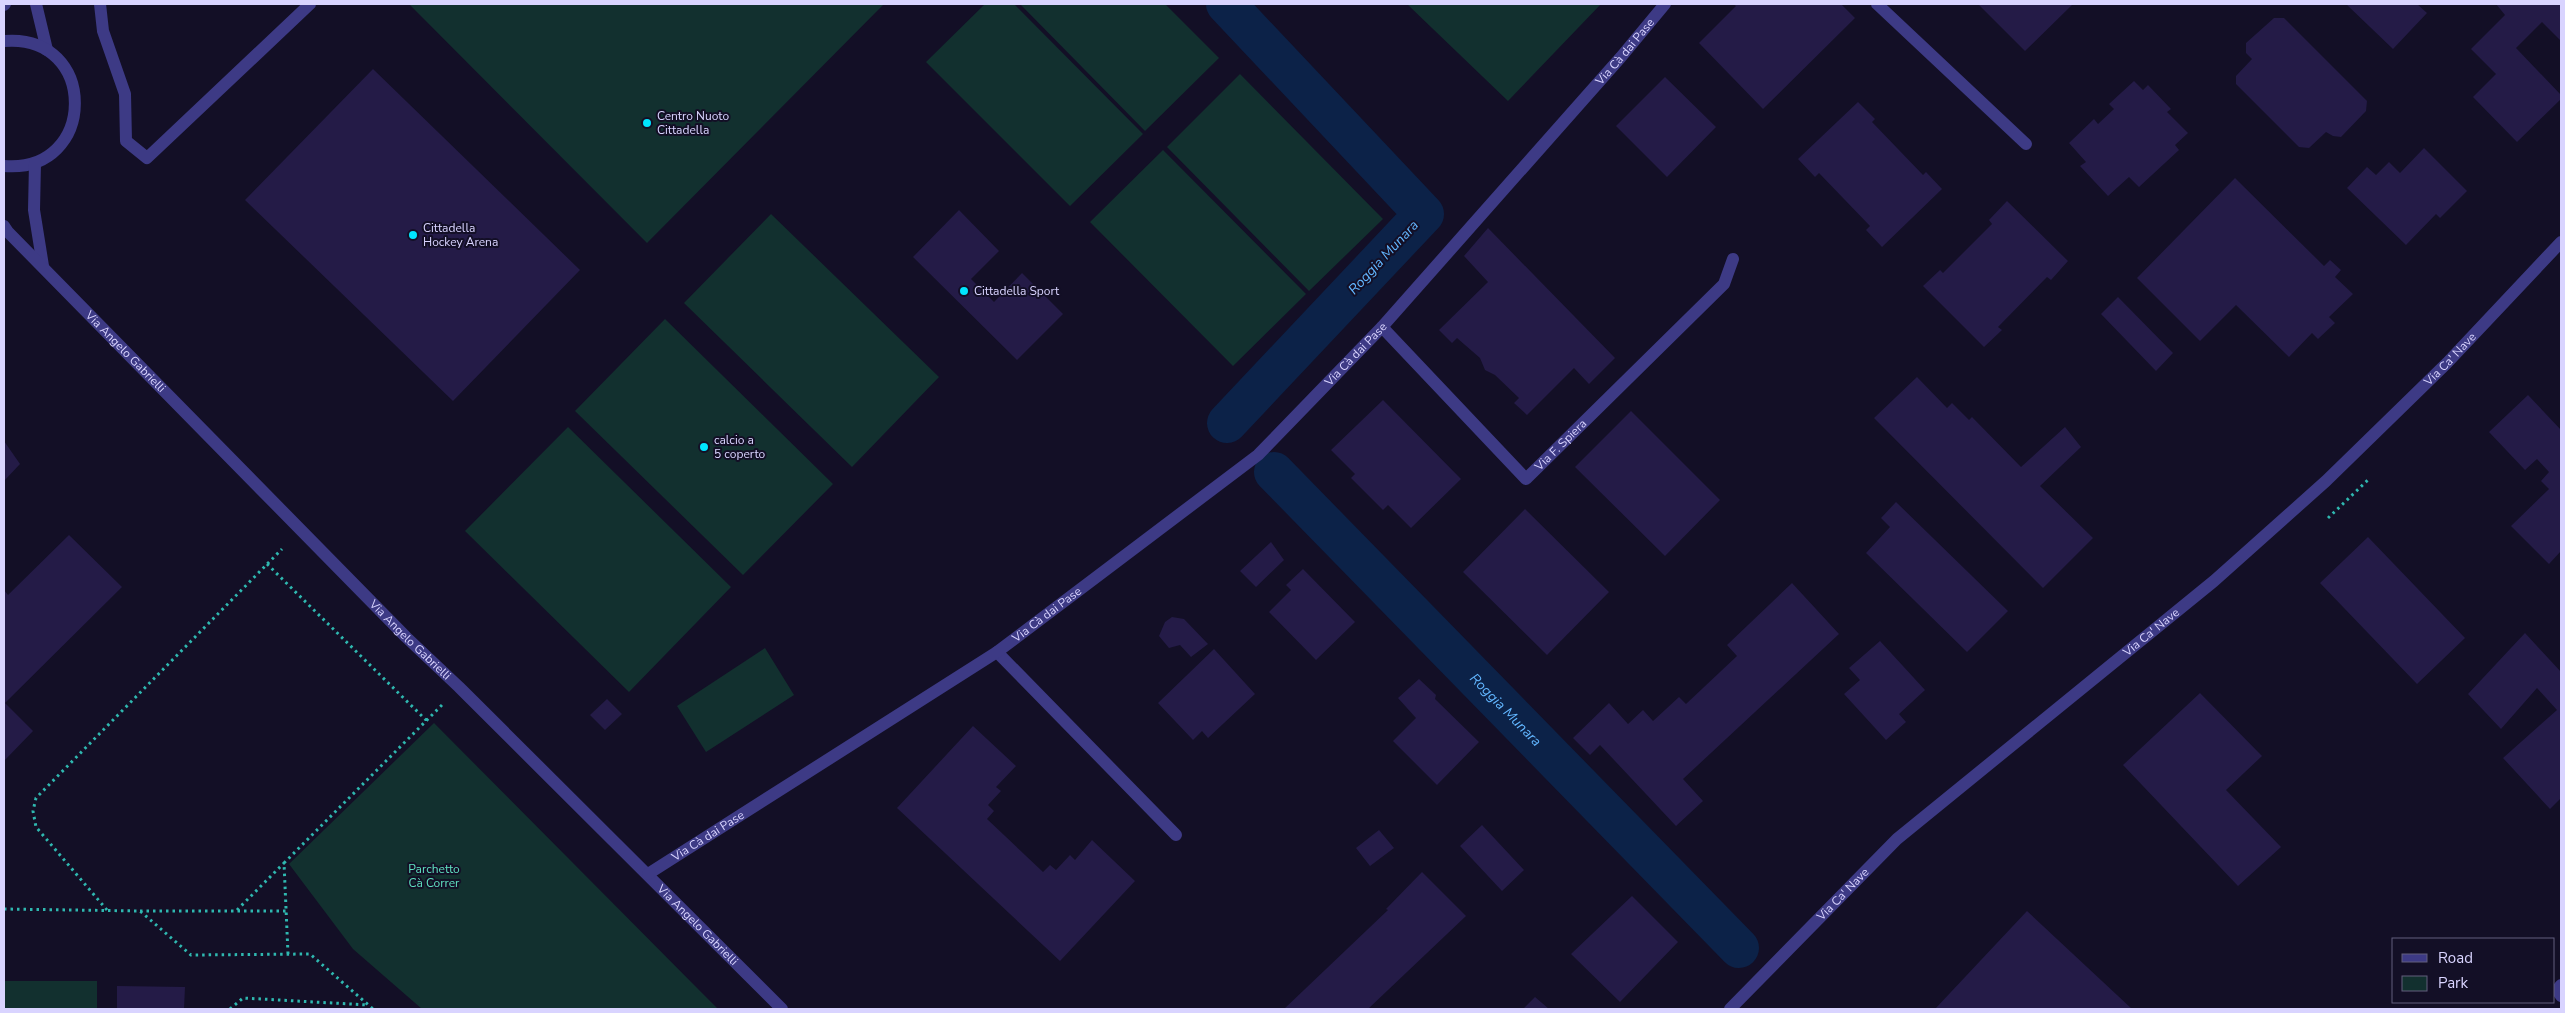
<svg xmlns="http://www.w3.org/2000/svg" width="2565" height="1013" viewBox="0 0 2565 1013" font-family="'Nunito Sans',sans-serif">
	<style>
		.green { fill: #12302f }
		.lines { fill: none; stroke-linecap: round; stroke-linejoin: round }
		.canal { stroke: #0c2248; stroke-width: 40 }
		.building { fill: #241b47 }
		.path { stroke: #2fb8b0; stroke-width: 3; stroke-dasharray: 2.5 4; stroke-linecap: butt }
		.service { stroke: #3d3a85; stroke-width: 12 }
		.minor { stroke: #3d3a85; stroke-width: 12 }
		.poi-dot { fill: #00e5ff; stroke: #130f26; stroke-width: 2 }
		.labels { text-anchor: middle; stroke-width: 4; stroke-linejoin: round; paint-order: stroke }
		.street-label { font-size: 12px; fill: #d9d4ff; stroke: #130f26 }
		.poi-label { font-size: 12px; fill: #d9d4ff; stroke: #130f26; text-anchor: start }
		.park-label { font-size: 12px; fill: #5fe0c0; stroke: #130f26 }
		.water-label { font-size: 14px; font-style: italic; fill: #62b6ff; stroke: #130f26 }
	</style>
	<rect width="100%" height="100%" fill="#130f26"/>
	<path class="green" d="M409 4H884L647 243Z
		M985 4H1014L1143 134 1070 206 926 62Z
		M1020 4H1165L1219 58 1145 131Z
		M1407 4H1601L1508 101Z
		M1240 74 1383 219 1309 291 1167 147Z
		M1163 150 1306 294 1233 366 1090 222Z
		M771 214 939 377 852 467 684 303Z
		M665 319 833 484 743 575 575 411Z
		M568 427 731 587 629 692 465 531Z
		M765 648 794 695 706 752 677 706Z
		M434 723 702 993 718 1009H422L353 949 289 864Z
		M4 981H97V1009H4Z"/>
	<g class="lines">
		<g class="canal">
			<path d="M1226 4 1424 214 1227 423"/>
			<path id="s1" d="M1274 472 1739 948"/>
		</g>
	</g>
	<path class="building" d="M1733 4H1841L1855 18 1763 109 1699 43 1736 6Z
		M1978 4H2071L2072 5 2025 51Z
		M2346 4H2417L2427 13 2393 49Z
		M2496 4H2561V41L2542 22 2516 48 2561 95V99L2517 142 2473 97 2496 74 2471 49 2505 15Z
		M2274 18H2284L2367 101 2366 111 2341 137 2333 136 2326 132 2309 148 2299 147 2236 84V76L2252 59 2246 53V43Z
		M373 69 580 270 453 401 245 200Z
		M1665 77 1716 127 1667 177 1616 126Z
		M2134 81 2143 90 2148 85 2171 109 2167 112 2188 133 2175 145 2179 150 2139 187 2129 177 2108 196 2080 166 2086 162 2069 143 2094 119 2098 124 2114 109 2109 104Z
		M1858 102 1875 119 1872 122 1923 175 1926 172 1942 189 1882 247 1866 230 1870 226 1819 173 1815 177 1798 159Z
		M2424 148 2467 191 2440 218 2436 214 2406 245 2347 188 2367 167 2376 175 2389 162 2400 173Z
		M2235 178 2324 266 2330 260 2341 270 2335 277 2353 294 2329 317 2335 323 2318 339 2312 333 2289 357 2236 305 2200 341 2137 278Z
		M2007 201 2068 261 2051 280 2047 277 1998 327 2002 330 1984 347 1923 286 1940 270 1943 273 1992 224 1989 220Z
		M959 210 999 251 971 279 994 302 1022 273 1063 314 1017 360 913 257Z
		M1488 228 1615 358 1589 384 1574 368 1527 415 1514 403 1519 398 1495 375 1485 370 1480 358 1457 338 1452 343 1439 330 1488 282 1464 256Z
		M2118 297 2173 353 2156 371 2101 314Z
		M1917 377 1947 408 1952 403 1969 420 1972 417 2021 467 2065 427 2081 447 2040 486 2093 538 2043 588 1874 418Z
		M2528 395 2561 430V551L2549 564 2511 526 2549 489 2541 481 2549 472 2537 459 2525 470 2489 432Z
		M1383 400 1461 479 1411 528 1388 505 1383 510 1351 478 1355 474 1331 450Z
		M1631 411 1720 500 1665 556 1575 467Z
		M4 441 20 464 4 481Z
		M1896 502 2008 611 1967 652 1866 553 1890 527 1881 518Z
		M1525 509 1609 592 1547 655 1463 572Z
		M69 535 122 587 5 703 33 731 4 761V590L8 595Z
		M2368 537 2465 638 2417 684 2320 583Z
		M1271 542 1284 560 1256 587 1240 571Z
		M1303 569 1355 622 1316 660 1269 612 1291 590 1286 585Z
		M1792 583 1839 634 1683 779 1703 801 1676 826 1600 745 1590 755 1573 738 1609 703 1628 724 1643 710 1653 721 1679 697 1686 704 1737 656 1727 645Z
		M1172 617 1184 619 1208 644 1191 657 1180 645 1169 648 1159 636 1165 622Z
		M2525 633 2561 672V798L2550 809 2503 758 2557 710 2537 688 2501 729 2468 694Z
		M1880 641 1925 690 1899 714 1906 722 1886 740 1844 694 1860 680 1849 668Z
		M1214 649 1255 694 1208 738 1202 731 1193 740 1158 703Z
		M1419 679 1436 695 1435 699 1479 742 1437 785 1393 741 1416 718 1398 698Z
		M2200 693 2262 756 2226 790 2281 847 2238 886 2123 765Z
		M607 699 622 714 605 730 590 715Z
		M973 726 1016 766 996 787 1001 791 988 805 994 811 987 819 1043 872 1050 865 1056 870 1070 855 1075 860 1092 840 1135 881 1060 961 897 808Z
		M1482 825 1524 870 1502 891 1460 846Z
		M1379 830 1394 848 1370 866 1356 848Z
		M1422 872 1466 916 1368 1009H1284L1388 910 1386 909Z
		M1632 896 1678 942 1620 1002 1571 954Z
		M2027 911 2132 1009H1935Z
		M117 986 185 987 184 1009H117Z
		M1535 997 1549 1009H1523Z"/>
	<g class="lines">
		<path class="path" d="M2328 518 2369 479
			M267 564 426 720
			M4 909 140 911 191 955 310 954 373 1009
			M107 910 36 827 33 811 36 798 282 549
			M237 910 284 863
			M140 911H286
			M288 954 284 863 442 705
			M230 1009 243 998 368 1005"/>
		<path class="service" d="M100 4 103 31 125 94 126 141 147 158 310 4"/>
		<g class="minor">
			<path d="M36 4 47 50"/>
			<path d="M1877 4 2026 144"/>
			<path d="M4 5 5 4"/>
			<path d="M4 41C99 33 98 174 4 166"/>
			<path d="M35 163 34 210 43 266"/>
			<path id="s2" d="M4 226 8 232 406 637 459 687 782 1009"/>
			<path id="s3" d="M1382 327 1526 479 1724 284 1733 259"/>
			<path d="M997 652 1176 835"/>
			<path id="s4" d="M648 874 997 652 1258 455 1382 327 1621 57 1665 4"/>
			<path d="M2561 985 2557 990 2561 996"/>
			<path id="s5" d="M1730 1009 1897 839 2214 581 2326 481 2447 363 2561 242"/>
		</g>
	</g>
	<g class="poi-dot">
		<circle cx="647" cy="123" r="5"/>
		<circle cx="413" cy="235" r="5"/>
		<circle cx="964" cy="291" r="5"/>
		<circle cx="704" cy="447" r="5"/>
	</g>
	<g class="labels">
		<g class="street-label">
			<text dy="4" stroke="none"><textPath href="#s4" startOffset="1286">Via Cà dai Pase</textPath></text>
			<text dy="4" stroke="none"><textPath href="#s2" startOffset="175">Via Angelo Gabrielli</textPath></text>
			<text dy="4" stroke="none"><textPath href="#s4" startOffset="881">Via Cà dai Pase</textPath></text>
			<text dy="4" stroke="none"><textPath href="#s5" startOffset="971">Via Ca' Nave</textPath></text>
			<text dy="4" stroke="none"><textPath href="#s3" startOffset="258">Via F. Spiera</textPath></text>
			<text dy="4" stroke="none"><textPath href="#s4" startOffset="476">Via Cà dai Pase</textPath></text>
			<text dy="4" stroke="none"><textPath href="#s5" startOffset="566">Via Ca' Nave</textPath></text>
			<text dy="4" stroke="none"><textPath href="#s2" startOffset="580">Via Angelo Gabrielli</textPath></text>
			<text dy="4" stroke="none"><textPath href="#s4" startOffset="71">Via Cà dai Pase</textPath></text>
			<text dy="4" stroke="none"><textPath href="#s5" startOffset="161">Via Ca' Nave</textPath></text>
			<text dy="4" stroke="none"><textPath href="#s2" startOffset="985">Via Angelo Gabrielli</textPath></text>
		</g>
		<g class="poi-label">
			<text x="657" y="120">Centro Nuoto<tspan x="657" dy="14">Cittadella</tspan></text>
			<text x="423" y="232">Cittadella<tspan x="423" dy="14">Hockey Arena</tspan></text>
			<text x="974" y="295">Cittadella Sport</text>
			<text x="714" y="444">calcio a<tspan x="714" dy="14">5 coperto</tspan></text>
		</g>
		<g class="park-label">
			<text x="434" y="873">Parchetto<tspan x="434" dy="14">Cà Correr</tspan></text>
		</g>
		<g class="water-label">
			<text transform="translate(1383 257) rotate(-47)" y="5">Roggia Munara</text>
			<text dy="5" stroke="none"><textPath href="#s1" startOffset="332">Roggia Munara</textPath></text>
		</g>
	</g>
	<rect width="2565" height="1013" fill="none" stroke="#d9d4ff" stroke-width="10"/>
	<rect x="2392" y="938" width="162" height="65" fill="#130f26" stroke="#625e7d"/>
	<rect x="2402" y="954" width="25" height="8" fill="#3d3a85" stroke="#625e7d"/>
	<text x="2438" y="963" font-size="15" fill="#d9d4ff">Road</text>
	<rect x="2402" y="976" width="25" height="15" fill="#12302f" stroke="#625e7d"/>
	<text x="2438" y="988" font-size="15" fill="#d9d4ff">Park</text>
</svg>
